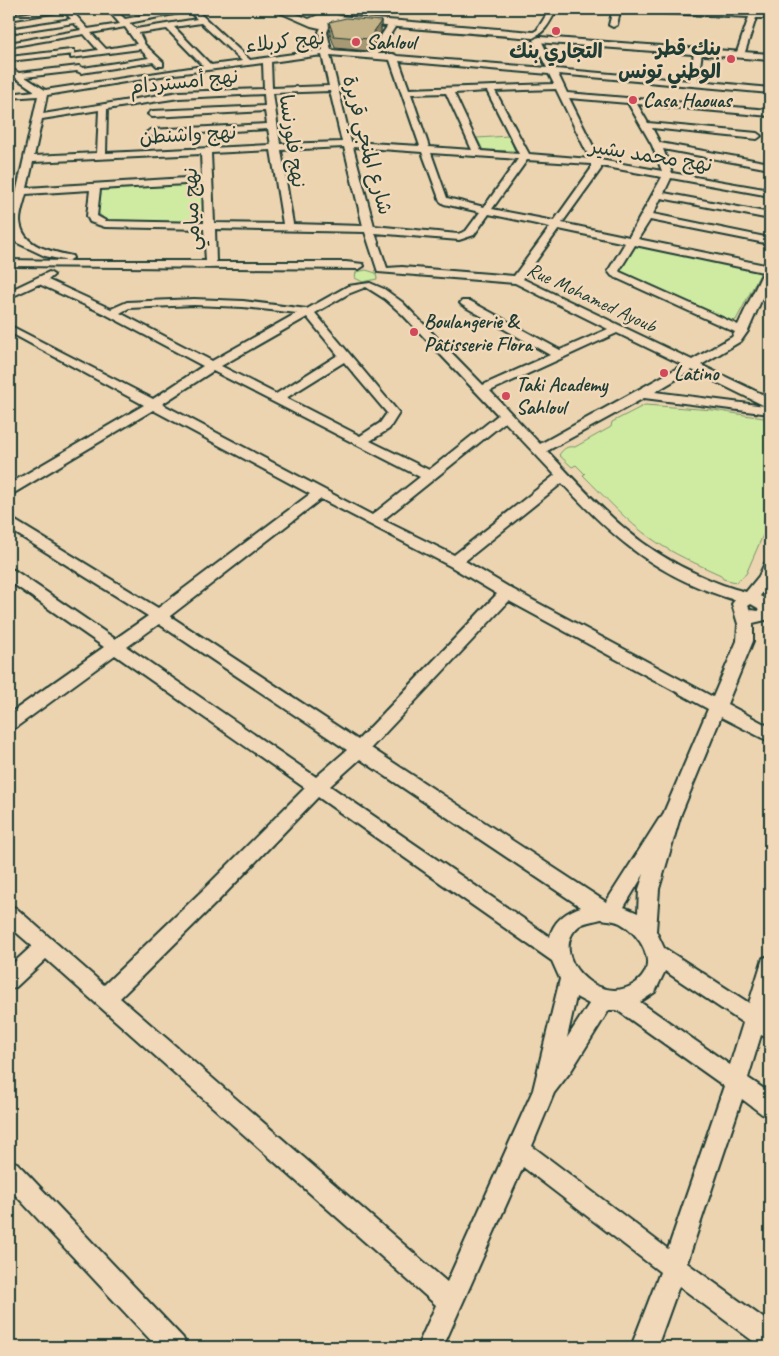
<svg xmlns="http://www.w3.org/2000/svg" width="779" height="1356" viewBox="0 0 779 1356" font-family="Caveat,'Playpen Sans Arabic',sans-serif">
	<style>
		.green { fill: #cfeaa1; stroke: #77946a }
		.lines { fill: none; stroke-linecap: round; stroke-linejoin: round }
		.minor-casing { stroke: #1f3d34; stroke-width: 4 }
		.major-casing { stroke: #1f3d34; stroke-width: 4 }
		.minor { fill: #f0d8b8; fill-rule: evenodd }
		.major { fill: #f0d8b8; fill-rule: evenodd }
		.wall { fill: #a89974; stroke: #1f3d34 }
		.shaded-wall { fill: #887d5e; stroke: #1f3d34 }
		.building { fill: #c3b287; stroke: #1f3d34 }
		.poi-dot { fill: #d1495b; stroke: #f0d8b8; stroke-width: 2 }
		.labels { text-anchor: middle; stroke-width: 5; stroke-linejoin: round; paint-order: stroke }
		.far-street-label { font-size: 20px; fill: #1f3d34; stroke: #f0d8b8 }
		.far-poi-label { font-size: 20px; font-weight: bold; fill: #1f3d34; stroke: #f0d8b8; text-anchor: start }
	</style>
	<rect width="100%" height="100%" fill="#ecd4b1"/>
	<filter id="ink" filterUnits="userSpaceOnUse"><feTurbulence type="fractalNoise" baseFrequency=".02" numOctaves="2"/><feDisplacementMap in="SourceGraphic" scale="10" xChannelSelector="R" yChannelSelector="G"/><feConvolveMatrix kernelMatrix="1 2 1 2 8 2 1 2 1" color-interpolation-filters="sRGB"/></filter>
	<g filter="url(#ink)">
		<path class="green" d="M509 136 515 151 483 150 477 138Z
			M195 184 204 187 205 217 194 222 113 221 105 219 98 213 101 192 103 189Z
			M636 246 756 270 760 274 736 320 730 322 620 271Z
			M366 270 376 273 377 279 363 282 355 278 356 272Z
			M645 405 713 410 770 419V519L746 574 736 582 723 579 721 575C697 564 673 554 652 539 626 521 605 497 583 475L585 474 576 465 572 467 559 455C564 448 567 446 575 447L611 427 612 422Z"/>
		<g class="lines">
			<g class="minor-casing">
				<path id="minor" d="M52 9H70L88 29 120 24 107 9H114L125 19 177 9H195L250 60 323 50 319 32 323 23H326L330 25 327 32 331 50 370 53 388 25H391L395 27 378 54H393L397 56 547 68 533 40 537 38 541 40 555 69 690 81 694 52 698 50 702 52 698 81 770 88V93L558 74 567 93 770 110V116L637 104 648 123 757 133 761 136 757 139 652 128 660 143 770 163V169L663 149 672 173 770 190V196L671 178 664 193 770 213V219L661 198 653 214 770 238V244L650 220 638 239 770 266V280L748 331 741 341 701 365 770 398V414L644 398 547 451C597 503 631 545 699 575 714 582 730 588 746 592L759 576 765 563 770 562V583L760 596 770 602V619L753 623V641L727 704 770 727V742L721 717 681 814 659 889 656 931 664 948 749 1003 763 958 770 956V1001L766 1015 770 1017V1039L761 1035 748 1078 770 1093V1117L762 1114 742 1099 687 1263 770 1323V1347H761L679 1286 657 1347H631L660 1272 523 1167 443 1347H417L436 1305 46 959 16 987 9 989V967L32 946 9 926V905L16 908 104 985 204 889 305 788 115 655 15 728 9 730V714L104 647 9 581V569L14 570 115 639 148 616 9 529V518L14 520 158 608 310 494 153 410 14 493 9 494V484L144 405 9 332V325L153 399 203 366 107 315 39 284 9 298V291L49 272 54 275 48 280 111 309 127 302 194 299 243 301 307 309 348 286 370 283 384 289 402 302 483 385 550 355 462 305 460 303 462 301H470L560 350 608 329 515 283 378 272 365 232 215 229 216 262H346L363 264 364 266 359 269 9 266V260L68 261 45 256 9 239V235L13 234 10 220 38 96 9 98V94L35 91 16 78H11L9 68 19 73 79 66 83 68 149 58 140 49 71 58V54L98 50 84 34 9 47V43L81 30 74 23 9 33V29L71 19 64 11 9 20V16ZM189 11 197 19 136 29 129 23ZM201 23 242 61 211 65 174 27ZM125 27 137 44 106 49 91 33ZM167 29 203 66 45 90 25 77 77 71 81 73 153 62 157 66H163V62L145 45 139 33ZM322 55 329 86 272 88 271 62ZM330 55 390 60 420 146 351 142ZM399 61 549 74 554 84 409 89ZM263 63 264 89 179 92 43 114 47 95 167 75ZM556 89 590 159 529 154 495 91ZM330 91 342 142 280 144 273 93ZM487 91 519 154 481 151 454 93ZM446 93 472 150 429 147 411 94ZM264 94 265 106 152 111 148 114 152 117 265 111 267 124 150 130 146 133 150 136 268 129 271 145 106 153 107 109 179 98ZM569 98 628 103 652 145 662 171 600 160ZM99 110 97 153 34 156 42 119ZM344 147 363 226 293 224 281 150ZM353 147 422 152 440 201 444 204 480 212 466 231 458 234 374 226ZM271 150 283 224 214 223 211 153ZM431 153 518 159 484 207 447 198ZM201 154 202 177 27 188 33 162ZM527 160 591 164V169L554 221 492 209ZM601 166 662 177 629 237 562 223 601 169ZM203 183 204 223 106 221 97 216 100 189ZM90 190 87 216 90 222 105 227 204 229 206 261H68L73 258 72 256C51 251 22 247 20 221 20 213 24 202 26 194ZM489 214 550 227 514 276 402 267 387 268 375 233 459 240 474 235ZM559 229 625 243 608 271 612 276 735 332 732 337 692 360 523 279ZM635 245 763 272 738 325 620 272 619 271ZM366 287 385 299 403 315 498 415 429 470 370 441 389 429 399 413 315 313 348 294ZM194 305 243 307 297 313 212 361 120 313 129 308ZM307 317 338 355 276 394 221 366ZM617 333 683 365 540 444 490 391ZM344 362 387 413 380 423 360 436 286 398ZM692 370 765 406 655 392ZM213 371 420 477 372 515 162 404ZM505 422 555 475 454 555 383 520ZM562 483C615 540 659 578 735 600L732 604 738 624 737 641 713 697 512 589 465 561ZM321 499 450 566 497 594 358 740 170 616ZM509 601 708 709 662 817 659 819 606 902 371 748ZM751 604 758 608 759 611 750 610 748 606ZM159 624 347 750 316 777 127 647ZM360 759 581 907C567 911 553 921 550 937L330 786ZM318 797 552 961 560 979 533 1090 447 1282 120 998 218 901ZM644 874 639 889 638 913 624 907ZM601 919C607 920 614 920 620 923 639 933 660 964 637 982 599 1011 546 953 579 926 584 922 595 921 601 919ZM665 971 743 1023 730 1065 640 1002 655 992ZM576 997 589 1004 567 1038ZM609 1010H617L724 1086 668 1249 532 1146 554 1093 571 1071Z
					M344 9H354L327 20 320 18Z
					M550 9H557C551 19 545 36 531 36L530 34 537 30Z
					M613 9 749 13 750 9H756L757 13 770 14V18H756L745 52 741 54 737 52 749 17 620 11 617 25 613 27 609 25Z
					M71 50H74V54L9 61V57Z
					M9 1160 17 1163 183 1338 187 1347H157L9 1188Z"/>
			</g>
			<g class="major-casing">
				<path id="major" d="M272 9H285L309 19 318 15H327L533 32 538 35 533 38 336 22 334 24 320 28 311 26Z
					M540 37 770 54V60L536 42V38Z"/>
			</g>
			<use href="#minor" class="minor"/>
			<use href="#major" class="major"/>
		</g>
		<path class="wall" d="M381 21V33L369 51 335 48 330 34 329 22Z"/>
		<path class="shaded-wall" d="M381 21V33L369 51V39Z"/>
		<path class="building" d="M346 18 381 21 369 39 334 36 329 22Z"/>
	</g>
	<g class="poi-dot">
		<circle cx="556" cy="31" r="5"/>
		<circle cx="356" cy="42" r="5"/>
		<circle cx="731" cy="59" r="5"/>
		<circle cx="633" cy="100" r="5"/>
		<circle cx="414" cy="332" r="5"/>
		<circle cx="664" cy="373" r="5"/>
		<circle cx="506" cy="396" r="5"/>
	</g>
	<g class="labels">
		<g class="far-street-label">
			<text transform="translate(285 41) rotate(-6)" y="7">نهج كربلاء</text>
			<text transform="translate(184 81) rotate(-6)" y="7">نهج أمستردام</text>
			<text transform="translate(188 134) rotate(-3)" y="7">نهج واشنطن</text>
			<text transform="translate(293 141) rotate(82)" y="7">نهج فلورنسا</text>
			<text transform="translate(368 145) rotate(75)" y="7">شارع المنجي قريرة</text>
			<text transform="translate(651 155) rotate(9)" y="7">نهج محمد بشير</text>
			<text transform="translate(191 209) rotate(-92)" y="7">نهج ميامي</text>
			<text transform="translate(592 297) rotate(25)" y="7">Rue Mohamed Ayoub</text>
		</g>
		<g class="far-poi-label">
			<text x="366" y="49">Sahloul</text>
			<text x="721" y="55" text-anchor="end">بنك قطر<tspan x="721" dy="23">الوطني تونس</tspan></text>
			<text x="556" y="58" text-anchor="middle">التجاري بنك</text>
			<text x="643" y="107">Casa Haouas</text>
			<text x="424" y="328">Boulangerie &amp;<tspan x="424" dy="23">Pâtisserie Flora</tspan></text>
			<text x="674" y="380">Latino</text>
			<text x="516" y="391">Taki Academy<tspan x="516" dy="23">Sahloul</tspan></text>
		</g>
	</g>
	<rect width="779" height="1356" fill="none" stroke="#f0d8b8" stroke-width="30"/>
	<rect x="15" y="15" width="749" height="1326" fill="none" stroke="#1f3d34" stroke-width="2" filter="url(#ink)"/>
</svg>
